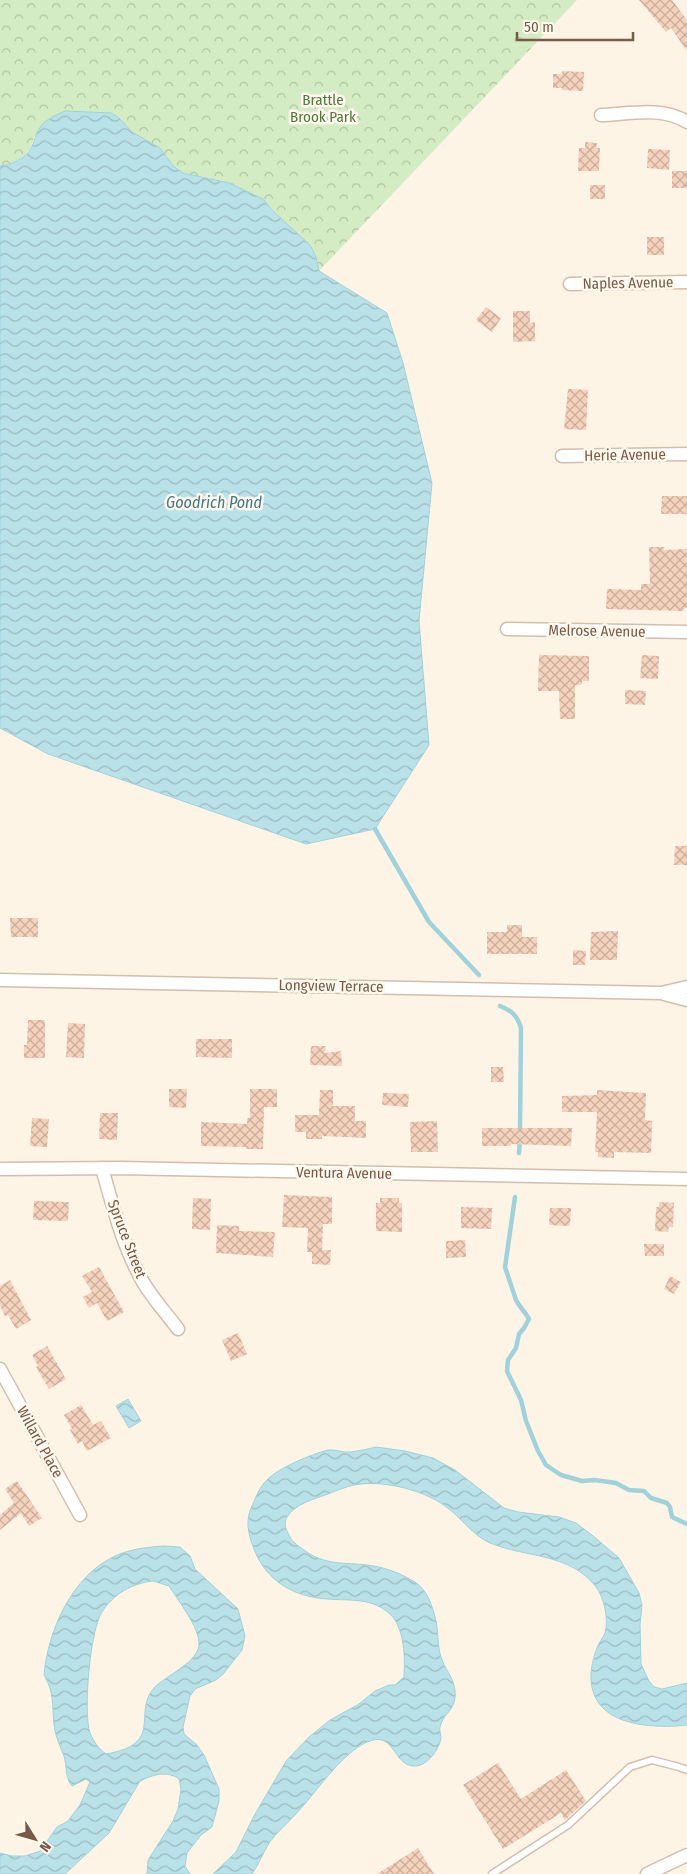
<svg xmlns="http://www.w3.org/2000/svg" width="687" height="1874" viewBox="0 0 687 1874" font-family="'Fira Sans Condensed',sans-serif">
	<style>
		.park { fill: url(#park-crowns) }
		.water { fill: url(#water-waves); stroke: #9fd2db; fill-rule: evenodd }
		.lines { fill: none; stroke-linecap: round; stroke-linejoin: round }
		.stream { stroke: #9fd2db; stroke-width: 4.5 }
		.building { fill: url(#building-cross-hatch) }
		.lane-casing { stroke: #d2bead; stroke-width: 9 }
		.street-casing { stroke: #d2bead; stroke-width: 15 }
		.lane { stroke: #fff; stroke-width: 6 }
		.street { stroke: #fff; stroke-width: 12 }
		.labels { text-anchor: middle; stroke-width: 5; stroke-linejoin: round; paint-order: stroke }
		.park-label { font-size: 15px; fill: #4f793d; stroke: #fff8ed }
		.street-label { font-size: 15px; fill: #785a49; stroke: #fff8ed }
		.water-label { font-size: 16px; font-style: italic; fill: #3f7a86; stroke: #fff8ed }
	</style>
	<defs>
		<pattern id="park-crowns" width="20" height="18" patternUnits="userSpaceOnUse" patternTransform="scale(1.25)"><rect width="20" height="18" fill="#d4ecc3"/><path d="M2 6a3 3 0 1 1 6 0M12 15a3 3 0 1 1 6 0" fill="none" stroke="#b1c2a0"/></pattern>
		<pattern id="water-waves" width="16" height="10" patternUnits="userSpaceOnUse" patternTransform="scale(1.25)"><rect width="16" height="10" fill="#b9e2e8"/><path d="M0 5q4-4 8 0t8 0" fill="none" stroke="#9bbabe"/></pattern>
		<pattern id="building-cross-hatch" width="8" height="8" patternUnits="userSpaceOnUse" patternTransform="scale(1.25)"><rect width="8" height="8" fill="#f4d2bc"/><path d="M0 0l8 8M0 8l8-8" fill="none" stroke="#caad9b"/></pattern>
	</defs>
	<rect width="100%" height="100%" fill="#fdf4e6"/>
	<path class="park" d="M0 0H577L319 271 316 257 263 199 229 183 183 173 173 166 160 148 132 132 120 119 34 137C30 155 19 163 0 166Z"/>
	<path class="water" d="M65 111 111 113 120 119 132 132 160 148 173 166 183 173 229 183 263 199 274 212 310 245 316 257 319 271 387 313 403 363 432 483 419 621 429 745 375 829 306 844 48 754 0 728V166C10 165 26 159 31 148 35 141 35 134 41 126 46 119 57 115 65 111Z
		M128 1399 141 1421 129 1428 116 1406Z
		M376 1447 405 1451 433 1458 455 1470 504 1508 518 1512 559 1517 576 1523 592 1535 619 1558 639 1593 642 1605 640 1625 641 1664 649 1681 654 1687 662 1689 687 1683V1725C663 1728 621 1727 603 1708 587 1692 589 1668 597 1648 599 1642 603 1638 605 1633 609 1620 604 1597 596 1587 570 1553 527 1558 490 1543 472 1535 461 1517 445 1506 425 1491 387 1481 361 1484 350 1485 338 1490 328 1494 314 1499 295 1504 287 1517 284 1522 285 1528 288 1533 291 1541 297 1545 304 1550 329 1569 354 1560 383 1568 394 1571 405 1576 415 1582 426 1589 432 1604 435 1617 439 1630 437 1646 441 1657 445 1669 453 1677 455 1690 457 1711 444 1711 440 1727 439 1730 441 1734 441 1738 439 1751 424 1771 409 1765 392 1759 393 1731 367 1742 340 1754 314 1796 293 1817 285 1826 276 1833 269 1843 263 1853 259 1864 252 1874H213L236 1852 254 1816 286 1761 309 1737 330 1720 359 1704 375 1691 389 1685H395L404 1677C405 1658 405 1630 391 1615 372 1597 351 1601 327 1599 294 1597 266 1581 254 1549 248 1534 245 1520 252 1506 256 1497 260 1486 267 1480 278 1468 312 1454 328 1450 335 1449 343 1453 350 1452 359 1451 368 1449 376 1447Z
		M164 1546 180 1547 190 1556 195 1569 238 1609 245 1636 242 1650 223 1674 216 1680 195 1689 190 1696 183 1727 184 1734 197 1745 204 1755 219 1789V1801L212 1827 201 1835 187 1853 185 1866 190 1874H147L148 1860 173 1821 178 1809 181 1789 179 1779C167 1770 152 1775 140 1781L109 1833 65 1874H0V1853L12 1856H25L40 1851 57 1827 68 1821 80 1805 90 1782 86 1779 72 1786C65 1778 67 1766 64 1756 61 1748 57 1740 55 1731 51 1708 56 1696 44 1675 48 1630 72 1576 115 1556 130 1549 148 1547 164 1546ZM153 1581 169 1586C177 1599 199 1627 199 1643 200 1662 166 1675 154 1688 132 1713 165 1744 106 1754 98 1748 94 1742 90 1733 83 1712 90 1630 102 1612 113 1594 133 1583 153 1581Z"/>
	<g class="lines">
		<path class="stream" d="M375 829 429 922 479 975
			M500 1006C512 1011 517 1015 521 1028L520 1132
			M519 1153 520 1139
			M515 1197 505 1267 516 1300C520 1308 524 1310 529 1319L524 1328 519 1334 516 1348 508 1360 507 1371 521 1400 526 1421 538 1451 546 1465 561 1475 582 1481 595 1480 616 1483 629 1490 644 1491 651 1498 667 1503 670 1507 672 1517 687 1524"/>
	</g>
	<path class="building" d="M639 0H672L687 20V51L671 28 666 32Z
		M562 71 584 72 583 91 562 90V88H553V74H562Z
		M585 142 597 143 596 148H600L599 171H578L579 148H585Z
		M648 149 670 150 669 170 647 168Z
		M672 171H687V188H672Z
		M590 185H605V199H590Z
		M647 237H664V255H647Z
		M486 307 501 318 492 332 476 320Z
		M513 311H530V323L535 322V341L513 342Z
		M568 389 588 390 586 430 564 429Z
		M662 496H687V514H661Z
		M649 547H664V550L687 549V608H684V611L606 609 607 589 641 590V584H650Z
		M539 655 589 656V681H582V685H575V719H560L559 691H538Z
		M642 655 659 656 658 679 640 678Z
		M625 690 646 691 645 705 625 704Z
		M675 846H687V865H674Z
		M10 918H38V937H11Z
		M507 925H522V937H537V954H487V932H507Z
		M618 931 617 960H590L591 932Z
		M573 950 586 951 585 965H573Z
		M28 1020H45V1058H24V1045H27Z
		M68 1023 85 1024 84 1058 66 1057Z
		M196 1039H232V1058L196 1057Z
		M311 1046H326L325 1053 341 1051 342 1066 310 1065Z
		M491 1067H503L504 1082H491Z
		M169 1089H187L186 1108 169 1107Z
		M250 1089H277V1107H264L263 1149H246V1147L201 1146V1122L247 1124V1118H250Z
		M320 1090H333V1106H355V1121H366V1138L322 1136V1139H306V1132H295V1115H319Z
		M597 1090 646 1093 645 1120 652 1121 651 1153 614 1152V1158L598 1157V1152H595L597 1112H562V1096L597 1095Z
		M383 1093 409 1094 408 1107 382 1105Z
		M100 1113H118L117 1140 99 1139Z
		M32 1118 49 1119 47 1147 30 1146Z
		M437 1121 438 1152H411L410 1122Z
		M482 1128H572L571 1146 511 1144V1146H482Z
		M284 1195 332 1197V1224H323L322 1250H331L330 1265 312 1264V1252H307L308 1228 282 1227Z
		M193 1198 211 1199 210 1230 192 1229Z
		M380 1198H399V1203H402V1232L376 1231V1203H380Z
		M34 1201 69 1202 68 1221 33 1220Z
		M659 1202 674 1203 673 1227H669L668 1232 655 1231 656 1207H659Z
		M461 1207 492 1208 491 1229 461 1228Z
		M550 1208H571L570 1226 549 1225Z
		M217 1225 239 1226V1231L275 1232 273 1257 216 1253Z
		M465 1240 466 1257 446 1258V1241Z
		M644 1244H664V1256H645Z
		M99 1267 124 1312 107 1321 97 1303 89 1308 83 1297 92 1292 82 1276Z
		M670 1276 681 1282 674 1294 664 1289Z
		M10 1280 31 1320 16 1329 8 1315 5 1316 0 1306V1286Z
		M238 1333 247 1354 231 1361 222 1340Z
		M47 1346 66 1379 49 1389 36 1367 38 1366 32 1355Z
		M81 1405 93 1425 101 1421 111 1438 87 1451 82 1441 78 1444 70 1430 72 1429 64 1415Z
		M17 1481 42 1518 29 1526 21 1513 0 1530V1515L14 1503 5 1489Z
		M498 1763 521 1799 566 1770 586 1801 565 1820 561 1813 503 1849 463 1785Z
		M418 1848 434 1874H377Z"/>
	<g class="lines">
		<g class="lane-casing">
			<path id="lane" d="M492 1874 568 1825 630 1767 652 1760 679 1767 687 1770"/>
		</g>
		<g class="street-casing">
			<path id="street" d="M601 115C629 114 662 106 687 122
				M570 284 687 282
				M562 456 687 454
				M507 629 687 632
				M0 980 661 993 687 987
				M664 994 687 1000
				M102 1168C113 1207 123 1247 143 1282 153 1299 166 1313 178 1329
				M0 1169 120 1168 687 1179
				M0 1369 80 1515
				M647 1874 687 1855"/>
		</g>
		<use href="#lane" class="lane"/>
		<use href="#street" class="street"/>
	</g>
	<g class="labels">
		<g class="park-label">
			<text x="323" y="105">Brattle<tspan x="323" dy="17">Brook Park</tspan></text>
		</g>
		<g class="street-label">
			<text transform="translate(628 283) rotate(-1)" y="5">Naples Avenue</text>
			<text transform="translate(625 455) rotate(-1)" y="5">Herie Avenue</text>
			<text transform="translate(597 631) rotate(1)" y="5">Melrose Avenue</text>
			<text transform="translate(331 986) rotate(1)" y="5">Longview Terrace</text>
			<text transform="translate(344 1173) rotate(1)" y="5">Ventura Avenue</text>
			<text transform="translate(127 1239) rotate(69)" y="5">Spruce Street</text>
			<text transform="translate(40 1442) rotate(61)" y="5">Willard Place</text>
		</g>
		<g class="water-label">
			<text x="214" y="508">Goodrich Pond</text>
		</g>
	</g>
	<g transform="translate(35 1839) rotate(127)" stroke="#fff8ed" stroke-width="4" paint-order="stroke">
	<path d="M0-4L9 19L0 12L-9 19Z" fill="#785a49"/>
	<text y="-8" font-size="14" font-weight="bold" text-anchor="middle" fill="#785a49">N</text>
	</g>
	<path d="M517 32v8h116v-8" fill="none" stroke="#785a49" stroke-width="2.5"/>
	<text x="524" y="32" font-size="15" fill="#785a49" stroke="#fff8ed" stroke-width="4" paint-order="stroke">50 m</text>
</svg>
